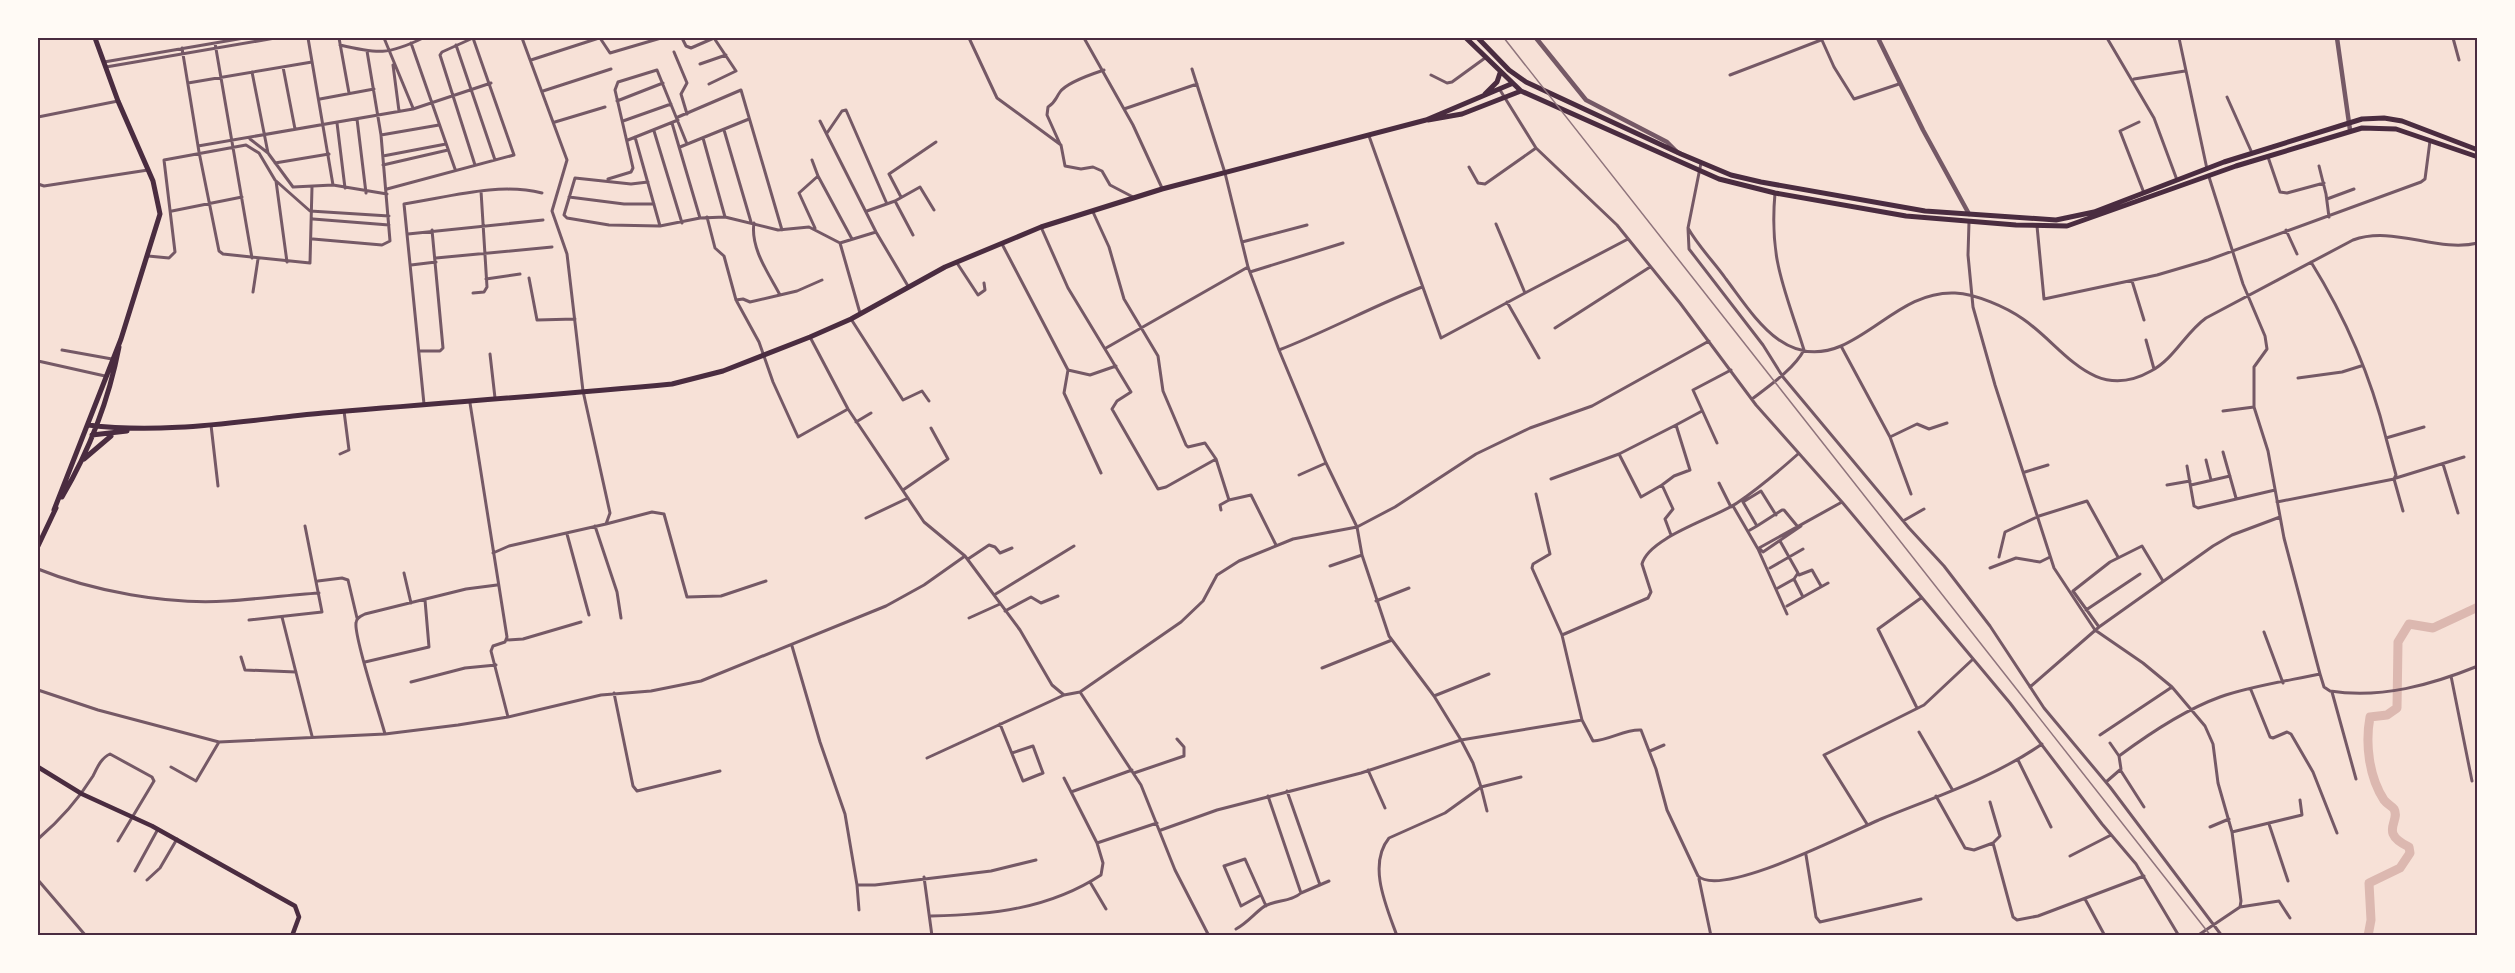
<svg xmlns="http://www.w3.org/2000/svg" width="2515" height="973" viewBox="0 0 2515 973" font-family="Merriweather,serif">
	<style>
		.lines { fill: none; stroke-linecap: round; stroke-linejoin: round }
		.river { stroke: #dcb8b0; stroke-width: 9 }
		.minor { stroke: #755966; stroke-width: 3 }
		.tertiary { stroke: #755966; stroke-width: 4.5 }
		.secondary { stroke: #4a2c40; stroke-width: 4.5 }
		.trunk { stroke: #4a2c40; stroke-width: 5 }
		.rail { stroke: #8f747c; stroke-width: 1.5 }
		.neatline { fill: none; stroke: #4a2c40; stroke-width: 2 }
	</style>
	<rect width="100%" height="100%" fill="#f7e1d7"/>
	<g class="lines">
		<path class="river" d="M2368 936 2371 920 2369 883 2400 868 2410 853 2409 847C2378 832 2401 822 2394 809 2392 806 2387 804 2384 800 2369 777 2365 744 2370 717L2387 715 2397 708 2398 642 2409 624 2433 628 2478 607"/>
		<path class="minor" d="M308 38 333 185
			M339 38 349 93
			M384 38 413 108
			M600 38 610 53 661 38
			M682 38 686 46 691 48 714 38
			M969 38 997 98 1061 145 1065 166 1081 169 1093 167 1102 171 1110 185 1133 197
			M1084 38 1133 125 1162 188
			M1821 38 1834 67 1854 99 1899 84
			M2107 38 2154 118 2177 180
			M2179 38 2207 169
			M2453 38 2459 60
			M215 43 252 258
			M411 43 455 169
			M340 45C378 54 388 55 423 38
			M456 45 495 160
			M182 48 199 152 219 251 223 254 310 263 312 187
			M674 52 687 83 681 94 687 114
			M531 60 599 38
			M104 62 244 38
			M700 64 726 55
			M393 65 399 111
			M106 67 275 38
			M283 67 295 129
			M1192 69 1225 173 1248 267 1279 350 1326 463 1357 527 1362 555 1389 636 1434 696 1461 740 1582 720 1593 741C1610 740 1625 729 1641 730L1656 769 1667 810 1698 876C1722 899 1852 831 1881 819 1935 797 1993 778 2042 744
			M252 72 268 153
			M1431 75 1447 83 1452 82 1485 58
			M1730 75 1821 40
			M2134 79 2185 71
			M188 83 312 62
			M709 84 736 71 714 38
			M1500 90 1536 148 1617 225 1680 303 1756 405 1842 502 2010 703 2102 824 2136 864 2179 936
			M543 91 611 69
			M2227 97 2252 153
			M320 99 374 89
			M617 101 663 83
			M1124 109 1197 84
			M38 117 118 101
			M678 117 741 90 782 230
			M357 119 366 193
			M623 121 671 104
			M820 121 876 232 908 286
			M555 122 605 107
			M2139 122 2120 131 2144 193
			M337 123 345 188
			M672 123 700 218
			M724 130 751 222
			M654 131 682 223
			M827 133 842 111 846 110 887 204
			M381 135 439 125
			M1369 136 1441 338 1525 293 1496 224
			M635 137 660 226
			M703 138 725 217
			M250 139 268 153 293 187 333 185 387 194
			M628 140 678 120
			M1060 144 1047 115 1048 107C1056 102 1055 99 1060 92 1067 82 1092 74 1104 70
			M198 146 413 109 491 83
			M680 147 749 119
			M383 156 446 144
			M2268 157 2280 192 2287 193 2324 183
			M812 160 818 176
			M275 163 329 154
			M1701 163 1688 228 1689 249 1763 345 1783 377 1909 528 1944 566 1990 626 2044 708 2110 787 2222 936
			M383 165 448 150
			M2319 166 2326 194 2329 217
			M1469 167 1478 183 1485 184 1536 148
			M608 179 631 172 633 168 615 90 618 82 657 70 687 144
			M276 181 287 262
			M648 182 631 184 575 178 564 215 567 218 609 225 660 226 700 218 725 217 778 230 809 227 840 243 876 232
			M38 184 44 186 148 170
			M387 189 514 155 473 38 442 52 440 55 475 165
			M569 197 624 204H654
			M901 197 889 174 936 142
			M2327 199 2354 189
			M895 201 913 235
			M172 211 242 197
			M867 211 895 201 920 187 934 210
			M1093 212 1109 247 1124 299 1158 356 1163 391 1186 445 1188 447 1205 443 1216 459 1229 500 1251 495 1276 545
			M707 217 715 248 724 256 736 300 759 342 773 382 798 437 848 409
			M313 219 389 225
			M1969 222 1968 255 1973 307 1995 385 2054 568 2095 630 2143 663 2172 687 2205 726 2213 744 2218 783 2232 832 2241 901 2240 907 2197 936
			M754 223C750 248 769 274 780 295L797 291 822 280
			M2037 226 2044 299 2157 275 2208 260 2421 182 2425 179 2430 141
			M1041 227 1068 288 1131 392 1117 401 1112 409 1158 489 1166 487 1216 459
			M815 228 799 193 818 176 852 239
			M1688 228C1698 246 1714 262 1726 279 1754 316 1785 370 1841 346 1880 329 1909 291 1955 293 1976 294 2006 307 2023 319 2063 346 2093 404 2151 371 2174 359 2185 333 2206 318L2353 240C2393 225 2437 253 2478 243
			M2286 230 2297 254
			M408 234 543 220
			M313 239 382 245 390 241 381 135 367 51
			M1242 242 1307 225
			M840 243 860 313
			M1002 244 1068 370 1064 393 1101 473
			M148 256 169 258 175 252 164 160 246 145 259 153 275 180 310 211 389 216
			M436 258 552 247
			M2311 262C2344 315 2371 377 2386 438
			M957 263 978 295 985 290 984 283
			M411 265 436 262
			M1250 272 1343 243
			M529 278 537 320 575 319
			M486 279 520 274
			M2132 281 2144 320
			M253 292 258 259
			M473 293 484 292 487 287 481 191
			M1525 293 1628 239
			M736 300 743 299 750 302 780 295
			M1507 302 1539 358
			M851 319 903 400 922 391 929 401
			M1555 328 1650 267
			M810 337 848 409 924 522 965 556 1020 630 1052 685 1064 695 1080 692 1141 785 1175 870 1209 936
			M2146 340 2154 369
			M1841 346 1890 437 1911 494
			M1106 348 1248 267
			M62 350 112 359
			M1279 350C1328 331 1373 306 1422 287
			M419 351H440L443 348 432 230
			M490 354 495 398
			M38 361 105 376
			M1068 370 1090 375 1116 366
			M2298 378 2342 372 2361 366
			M1752 399C1769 386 1794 369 1804 350 1785 289 1769 261 1775 193
			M470 403 507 637 505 642 493 646 491 651 508 717
			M424 404 404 204C449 197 498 182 542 193
			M2223 411 2254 407
			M856 422 871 413
			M211 425 218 486
			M1676 425 1702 411
			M1890 437 1917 424 1929 429 1947 423
			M1717 443 1693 390 1731 370
			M2223 452 2236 498
			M340 454 349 450 344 411
			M1619 454 1641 497 1662 485
			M2206 460 2211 480
			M2443 464 2458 513
			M2187 466 2194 506 2198 508 2275 490
			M2025 472 2048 465
			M1299 475 1326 463
			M2396 478 2464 457
			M1551 479 1619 454 1676 425 1690 470 1674 476 1662 485 1673 509 1665 519 1671 535
			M2394 479 2403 511
			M1719 483 1731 507
			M2167 485 2190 481
			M2191 485 2230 476
			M903 490 948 459 931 428
			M1536 494 1550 554 1533 564 1532 568 1562 635 1582 720
			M2277 502 2394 479 2396 475 2386 438 2424 427
			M1733 506 1758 549 1787 614
			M1221 510 1220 505 1229 500
			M1776 515 1761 491 1743 502 1757 526 1782 510H1784L1798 527
			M866 518 908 498
			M1903 521 1924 509
			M606 524 652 512 664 514 687 597 721 596 766 581
			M595 526 617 592 621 618
			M1801 526 1763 552 1759 548 1842 502
			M1750 530 1757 526
			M567 534 589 615
			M1780 541 1798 573 1794 579 1803 597
			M493 553 509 546 606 524 610 513 583 391 567 254 552 211 567 160 522 38
			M1999 557 2005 532 2039 516 2087 501 2118 557
			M968 559 989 545 995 547 1000 553 1012 548
			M1330 566 1362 555
			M1770 568 1803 549
			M1990 568 2016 558 2040 562 2050 557
			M38 569C92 591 168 605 227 601 258 599 288 595 319 593
			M404 573 411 603
			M1799 575 1812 570 1821 586
			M318 581 342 578 348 580 357 618
			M1778 588 1794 579
			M994 595 1074 546
			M1376 601 1409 588
			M1787 606 1828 583
			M2086 610 2140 574
			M1005 611 1031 597 1041 603 1058 596
			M282 617 312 736
			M969 618 1000 604
			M249 620 322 612 305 526
			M2099 627 2073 591 2110 562 2142 546 2163 581
			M2264 632 2283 683
			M1562 635 1648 598 1651 592 1642 564C1649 537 1715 518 1737 503 1759 488 1779 471 1798 454
			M506 640 523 639 581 622
			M792 646 820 742 845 814 857 885 859 910
			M241 657 245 670 296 672
			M365 662 429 647 425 600
			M1322 668 1392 640
			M2320 674 2324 687 2330 691C2381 699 2431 685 2478 666
			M2451 676 2472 781
			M411 682 465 668 496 665
			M2030 687 2099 627 2213 546 2232 535 2280 517
			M38 690 98 710 219 742 385 734 458 725 508 717 601 695 651 691 701 681 886 606 924 585 965 556
			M2251 690 2270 737 2273 738 2287 732 2291 734 2313 772 2337 833
			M1080 692 1181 622 1203 601 1217 575 1239 561 1293 539 1357 527 1395 507 1476 454 1530 428 1592 406 1709 341
			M2332 692 2356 779
			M614 693 633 786 637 791 720 771
			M1434 696 1489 674
			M1917 708 1878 629 1921 598
			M1000 724 1023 781 1043 773 1033 746 1012 753
			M1919 732 1952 789
			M385 734C380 715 354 638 356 623 356 618 361 616 365 614L466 589 497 585
			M2100 735 2172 687
			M1650 751 1664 745
			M2119 756C2150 733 2184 710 2220 697 2251 686 2287 681 2320 674L2284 538 2268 451 2254 407V367L2267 349 2265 336 2243 284 2209 177
			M927 758 1064 695
			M2018 760 2051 827
			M171 767 196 781 219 742
			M1368 770 1385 808
			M2121 771 2144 807
			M1134 773 1184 756V747L1177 739
			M1064 778 1097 843
			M2106 782 2121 769 2119 756 2110 743
			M1287 791 1320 885
			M1071 792 1132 770
			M1936 796 1965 848 1974 850 1993 843 2013 917 2017 920 2038 916 2144 876
			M1990 802 2000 836 1993 843
			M1487 811 1481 787 1521 777
			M1867 824 1824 755 1924 705 1972 660
			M2269 824 2288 881
			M2210 827 2229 819
			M1161 830 1217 810 1361 773 1461 740 1473 763 1481 787 1445 813 1389 838C1367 865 1387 908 1397 936
			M2232 832 2302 815 2300 800
			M38 839C59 821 78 800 93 776 97 768 101 758 110 754L152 777 154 781 118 841
			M1806 855 1816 917 1820 922 1921 899
			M2070 856 2111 835
			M135 871 158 829
			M924 877 932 936
			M1699 879 1711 936
			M38 880 86 936
			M147 880 160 868 177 839
			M1090 882 1106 909
			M857 885H875L991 871 1036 860
			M1301 893 1329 881
			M1261 895 1241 906 1224 866 1245 859 1266 906
			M2085 899 2105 936
			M2240 907 2279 901 2290 918
			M931 916C991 915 1049 909 1101 875L1103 863 1097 843 1157 823
			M1236 929C1247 923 1253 915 1262 908 1273 899 1290 903 1301 893L1268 796"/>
		<path class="tertiary" d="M1536 38 1586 100 1667 142 1677 152
			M1878 38 1923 130 1969 214
			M2337 38 2350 130"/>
		<path class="secondary" d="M38 767 82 794 152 826 295 906 299 917 292 936"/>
		<path class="trunk" d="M1466 38 1521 91 1719 179 1775 193 1906 216 2016 225 2067 226 2236 166 2362 128 2396 129 2478 157
			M1478 38 1509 70 1526 82 1681 154 1731 175 1761 182 1925 211 2056 220 2094 212 2224 162 2362 119 2384 118 2402 121 2478 150
			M1485 94 1497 82 1500 73
			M1428 120 1462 114 1521 91
			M88 425C166 435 246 420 323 413 439 403 555 395 672 384L723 371 810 337 851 319 945 267 1041 227 1162 189 1426 120 1511 84
			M92 435 127 431
			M84 459 111 436
			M62 497C89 451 109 399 119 347
			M54 510 121 339 160 214 153 181 118 101 95 38
			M38 546 56 508"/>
		<path class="rail" d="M1504 38 2211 936"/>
	</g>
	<rect width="2515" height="973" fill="none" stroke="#fffaf5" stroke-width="78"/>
	<rect x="39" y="39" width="2437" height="895" class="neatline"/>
</svg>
